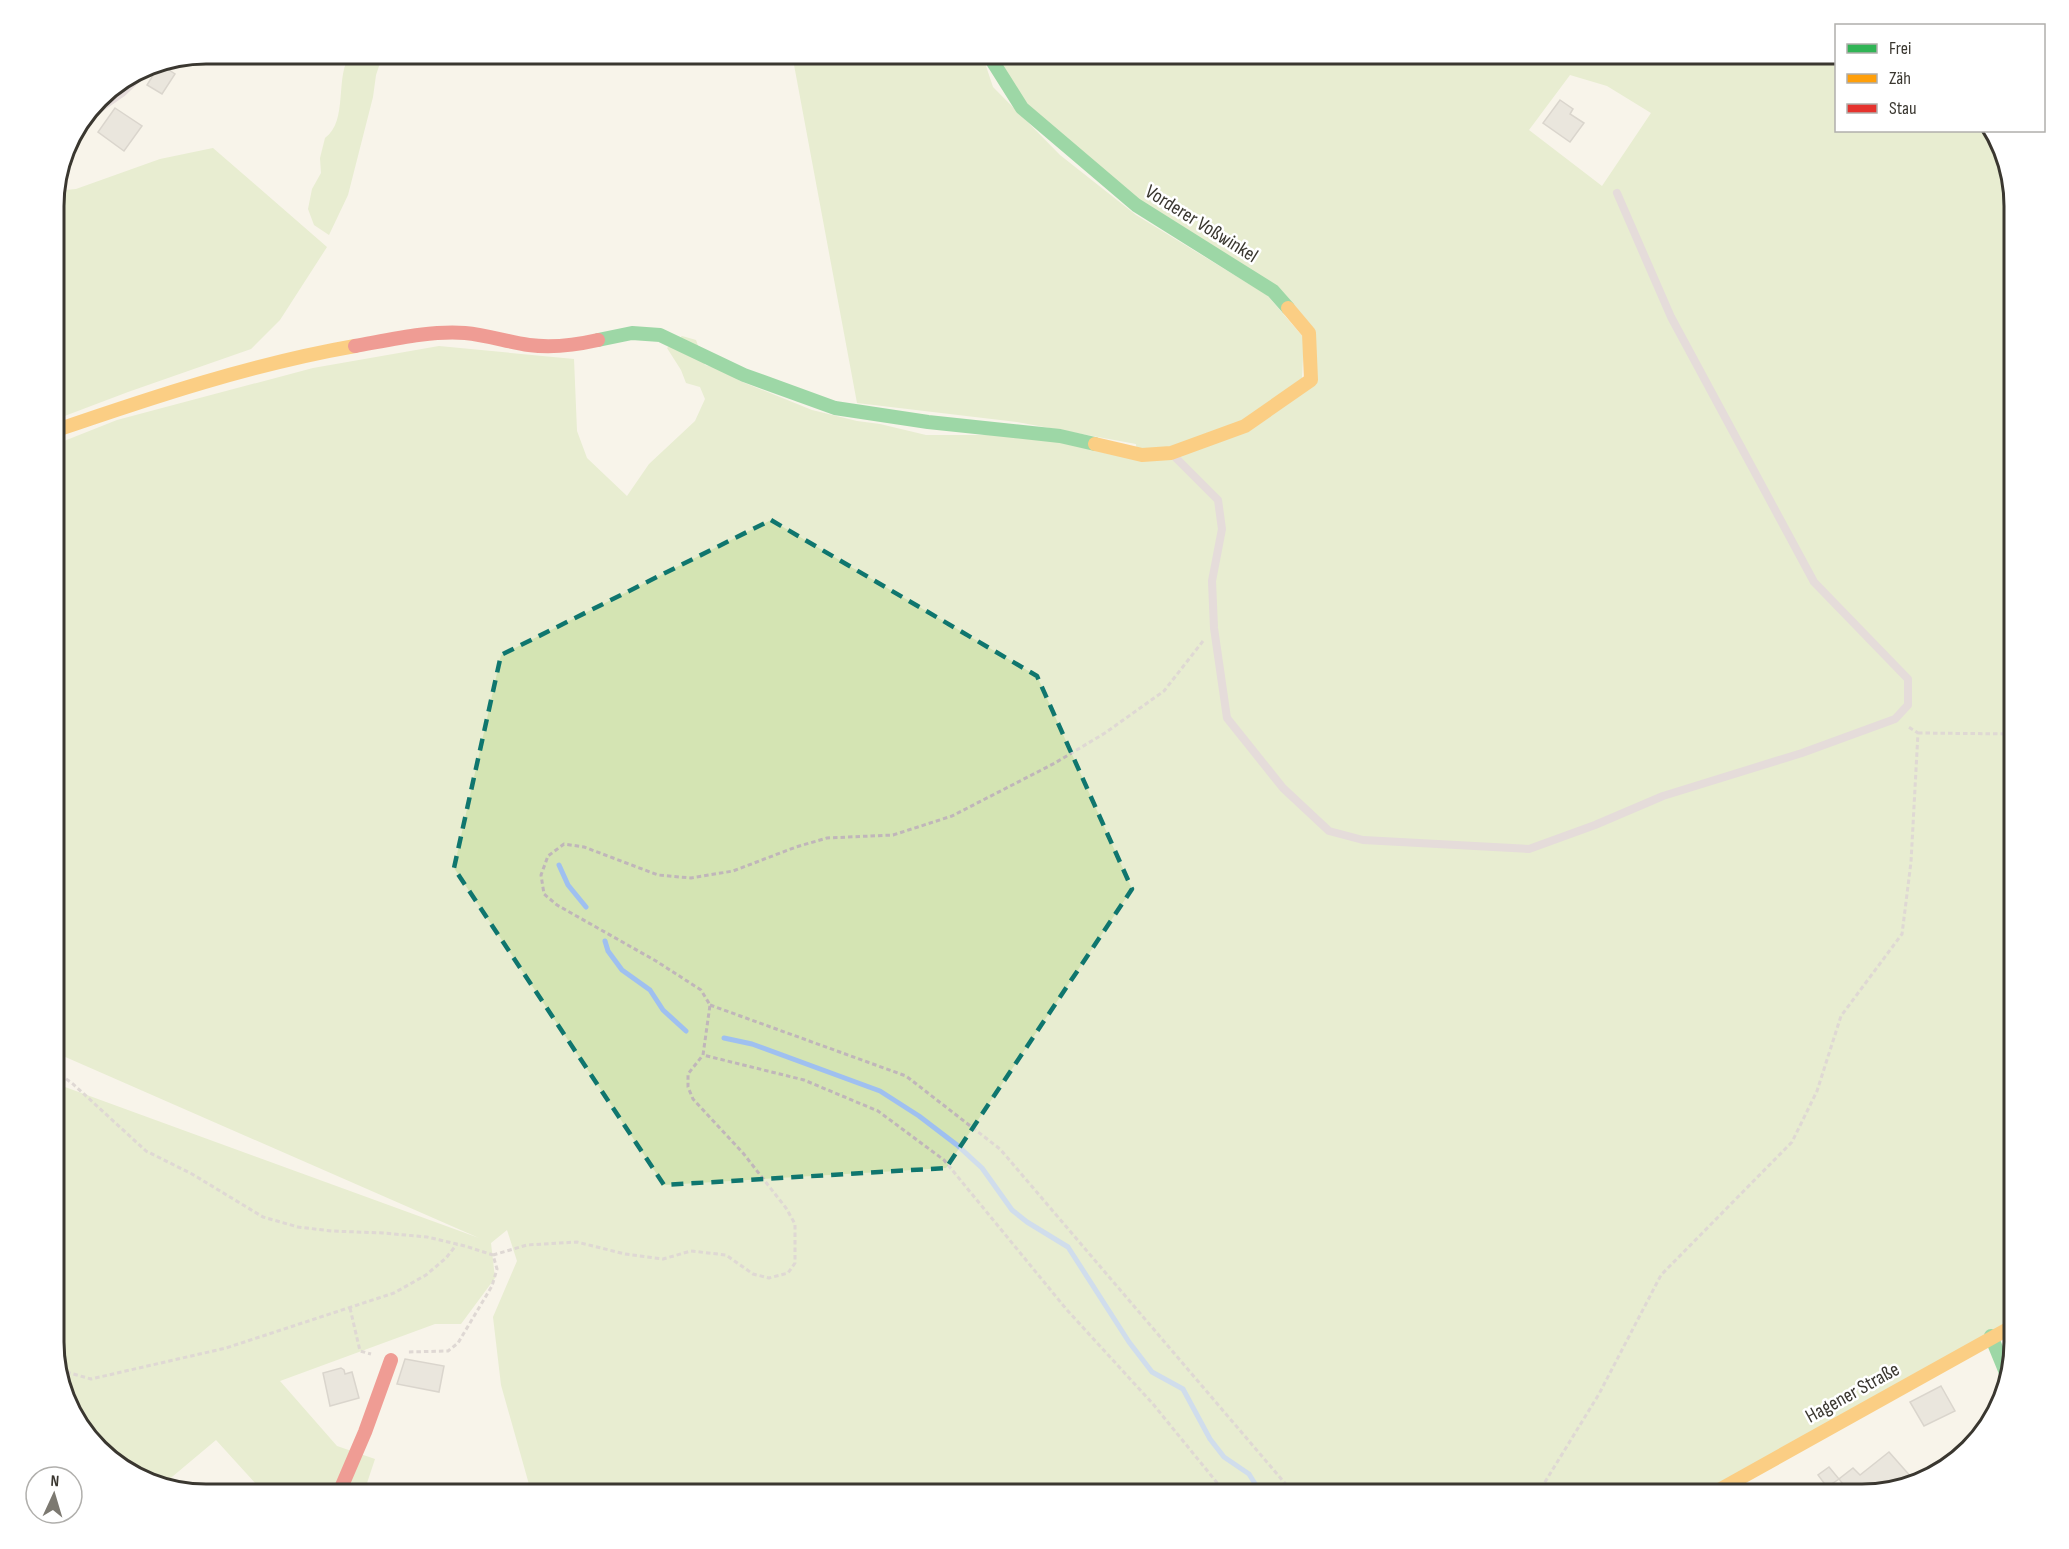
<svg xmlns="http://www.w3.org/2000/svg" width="2069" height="1549" viewBox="0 0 2069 1549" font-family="'Sofia Sans Condensed',sans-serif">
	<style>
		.green { fill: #d4e4b3; fill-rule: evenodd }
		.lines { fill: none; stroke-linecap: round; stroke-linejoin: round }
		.stream { stroke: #9fc0f0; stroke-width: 5 }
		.building { fill: #dad4ce; stroke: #b6b0ab; stroke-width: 1.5 }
		.path { stroke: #c0b6ba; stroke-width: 3; stroke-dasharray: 4.5 3; stroke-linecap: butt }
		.lane { stroke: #cebec8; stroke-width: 8 }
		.fast { stroke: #30b455; stroke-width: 14 }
		.slow { stroke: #ff9f0a; stroke-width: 14 }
		.jam { stroke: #e5322d; stroke-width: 14 }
		.marked { fill: none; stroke: #0f766e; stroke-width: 4.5; stroke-dasharray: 12 8; stroke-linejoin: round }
		.labels { text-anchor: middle; stroke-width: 5; stroke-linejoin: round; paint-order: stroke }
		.street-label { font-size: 20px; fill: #3a3730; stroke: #fff }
		.rim { fill: none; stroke: #3a3730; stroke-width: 3 }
	</style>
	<rect width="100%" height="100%" fill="#f8f4ea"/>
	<path class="green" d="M351 54H383L376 75 373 97 348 195 329 235 314 225 308 209 312 189 321 173 320 158 325 138C349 121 334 75 351 54Z
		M792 54H982L993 87 1060 155 1136 215 1267 295 1304 338 1302 379 1310 382 1313 379 1310 333 1274 290 1138 203 1026 103 992 54H1836V130L1992 131 1999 139 2015 206V1324L1717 1495H532L501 1385 493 1317 517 1261 507 1230 491 1243 495 1278 461 1324H435L280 1381 337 1446 375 1459 363 1495H266L216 1440 160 1487 113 1463 70 1410 54 1352V1083L479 1238 54 1052V445L117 420 313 368 439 346 574 359 577 431 587 458 627 496 649 464 695 421 705 399 700 387 686 383 681 370 667 348 682 336 696 340 705 365 723 370 740 381 812 410 857 421 880 424 926 435H991L1042 439 1137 457 1136 444 1017 422 857 403ZM1570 75 1607 86 1651 113 1602 186 1529 130Z
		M213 148 327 247 280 320 251 349 128 392 54 420 56 191 76 189 160 159Z"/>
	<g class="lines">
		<path class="stream" d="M559 865 568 885 586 907
			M605 941 608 951 622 970 650 990 663 1010 686 1031
			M724 1038 752 1044 880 1091 919 1116 957 1145 982 1168 1012 1210 1027 1222 1068 1247 1129 1342 1152 1372 1183 1389 1210 1439 1224 1457 1249 1474 1262 1495"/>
	</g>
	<path class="building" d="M160 64 175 74 162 94 147 85Z
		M1560 100 1573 109 1570 114 1584 123 1570 142 1543 123Z
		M115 108 142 126 124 151 98 132Z
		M405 1359 444 1366 439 1392 397 1384Z
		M341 1368 344 1370 345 1374 352 1372 359 1398 330 1406 323 1373Z
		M1941 1386 1955 1411 1924 1426 1910 1402Z
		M1889 1452 1912 1478 1903 1486 1863 1495H1851L1839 1479 1853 1468 1860 1475Z
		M1829 1467 1839 1479 1827 1487 1818 1475Z"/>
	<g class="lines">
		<path class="path" d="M1986 130 2001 146
			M1203 641 1164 691 1105 733 1055 763 952 816 893 835 827 838 796 847 733 871 691 878 658 875 584 847 564 844 548 856 541 875 544 894 557 905 656 961 701 990 710 1005 703 1055 804 1080 878 1111 944 1160 1067 1310 1153 1404 1227 1495
			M1918 733 2015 734
			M710 1005 906 1076 1000 1149 1295 1495
			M54 1070 73 1084 146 1151 192 1174 263 1217 298 1227 332 1231 383 1233 427 1237 465 1246 493 1255 497 1269 492 1286 458 1343 448 1351 408 1352
			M493 1255 527 1245 577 1242 625 1254 663 1259 691 1251 726 1255 753 1274 769 1278 788 1273 795 1263V1224L786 1208 743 1153 693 1099 688 1087V1074L703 1055
			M350 1308 360 1351 371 1354
			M59 1370 91 1379 226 1348 394 1293 426 1275 446 1258 457 1244
			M1537 1495 1599 1394 1661 1275 1792 1142 1817 1091 1841 1016 1902 934 1911 862 1918 733 1907 726"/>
		<path class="lane" d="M86 118 122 93 147 69 148 66
			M1173 455 1218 500 1222 529 1212 581 1214 628 1227 718 1283 788 1329 831 1363 840 1529 849 1595 825 1663 796 1802 753 1895 719 1908 705V679L1814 582 1671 317 1617 193"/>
		<path class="fast" d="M988 54 1022 108 1136 205 1273 291 1288 308
			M598 340 632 333 660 335 744 375 835 408 928 422 1060 436 1095 444
			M1991 1336 2009 1380"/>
		<path class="slow" d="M54 431C153 397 252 364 355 346
			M1095 444 1142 455 1171 453 1245 426 1311 380 1309 333 1288 308
			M1710 1495 2015 1325"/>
		<path class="jam" d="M355 346C389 340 432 330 465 333 487 335 508 342 529 345 552 348 576 345 598 340
			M338 1495 365 1432 391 1360"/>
	</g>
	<path d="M0 0H2069V1549H0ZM771 520 1037 676 1132 889 946 1168 664 1185 454 868 501 655Z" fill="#f8f4ea" fill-opacity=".55" fill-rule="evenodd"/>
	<path class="marked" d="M771 520 1037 676 1132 889 946 1168 664 1185 454 868 501 655Z"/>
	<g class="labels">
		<g class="street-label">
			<text transform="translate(1202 223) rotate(32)" y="7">Vorderer Voßwinkel</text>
			<text transform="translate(1852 1392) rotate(-29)" y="7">Hagener Straße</text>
		</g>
	</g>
	<path d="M0 0H2069V1549H0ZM206 64H1862A142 142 0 0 1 2004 206V1342A142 142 0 0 1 1862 1484H206A142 142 0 0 1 64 1342V206A142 142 0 0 1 206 64Z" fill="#fff" fill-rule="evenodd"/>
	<path class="rim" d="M206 64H1862A142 142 0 0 1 2004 206V1342A142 142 0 0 1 1862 1484H206A142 142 0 0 1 64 1342V206A142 142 0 0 1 206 64Z"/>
	<rect x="1835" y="24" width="210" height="108" fill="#ffffff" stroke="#b0afac" stroke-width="1.5"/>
	<rect x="1847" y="44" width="30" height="9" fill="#30b455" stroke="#b0afac" stroke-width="1.5"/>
	<text x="1889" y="54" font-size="18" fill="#3a3730">Frei</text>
	<rect x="1847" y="74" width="30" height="9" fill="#ff9f0a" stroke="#b0afac" stroke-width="1.5"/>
	<text x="1889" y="84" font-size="18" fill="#3a3730">Zäh</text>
	<rect x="1847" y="104" width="30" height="9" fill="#e5322d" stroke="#b0afac" stroke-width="1.5"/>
	<text x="1889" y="114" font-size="18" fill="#3a3730">Stau</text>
	<g transform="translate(54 1495) rotate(4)"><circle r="28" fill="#ffffff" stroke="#b0afac" stroke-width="1.5"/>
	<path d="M0-4.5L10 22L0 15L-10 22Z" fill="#7c7971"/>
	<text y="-9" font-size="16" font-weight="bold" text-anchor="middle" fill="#3a3730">N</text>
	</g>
</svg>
